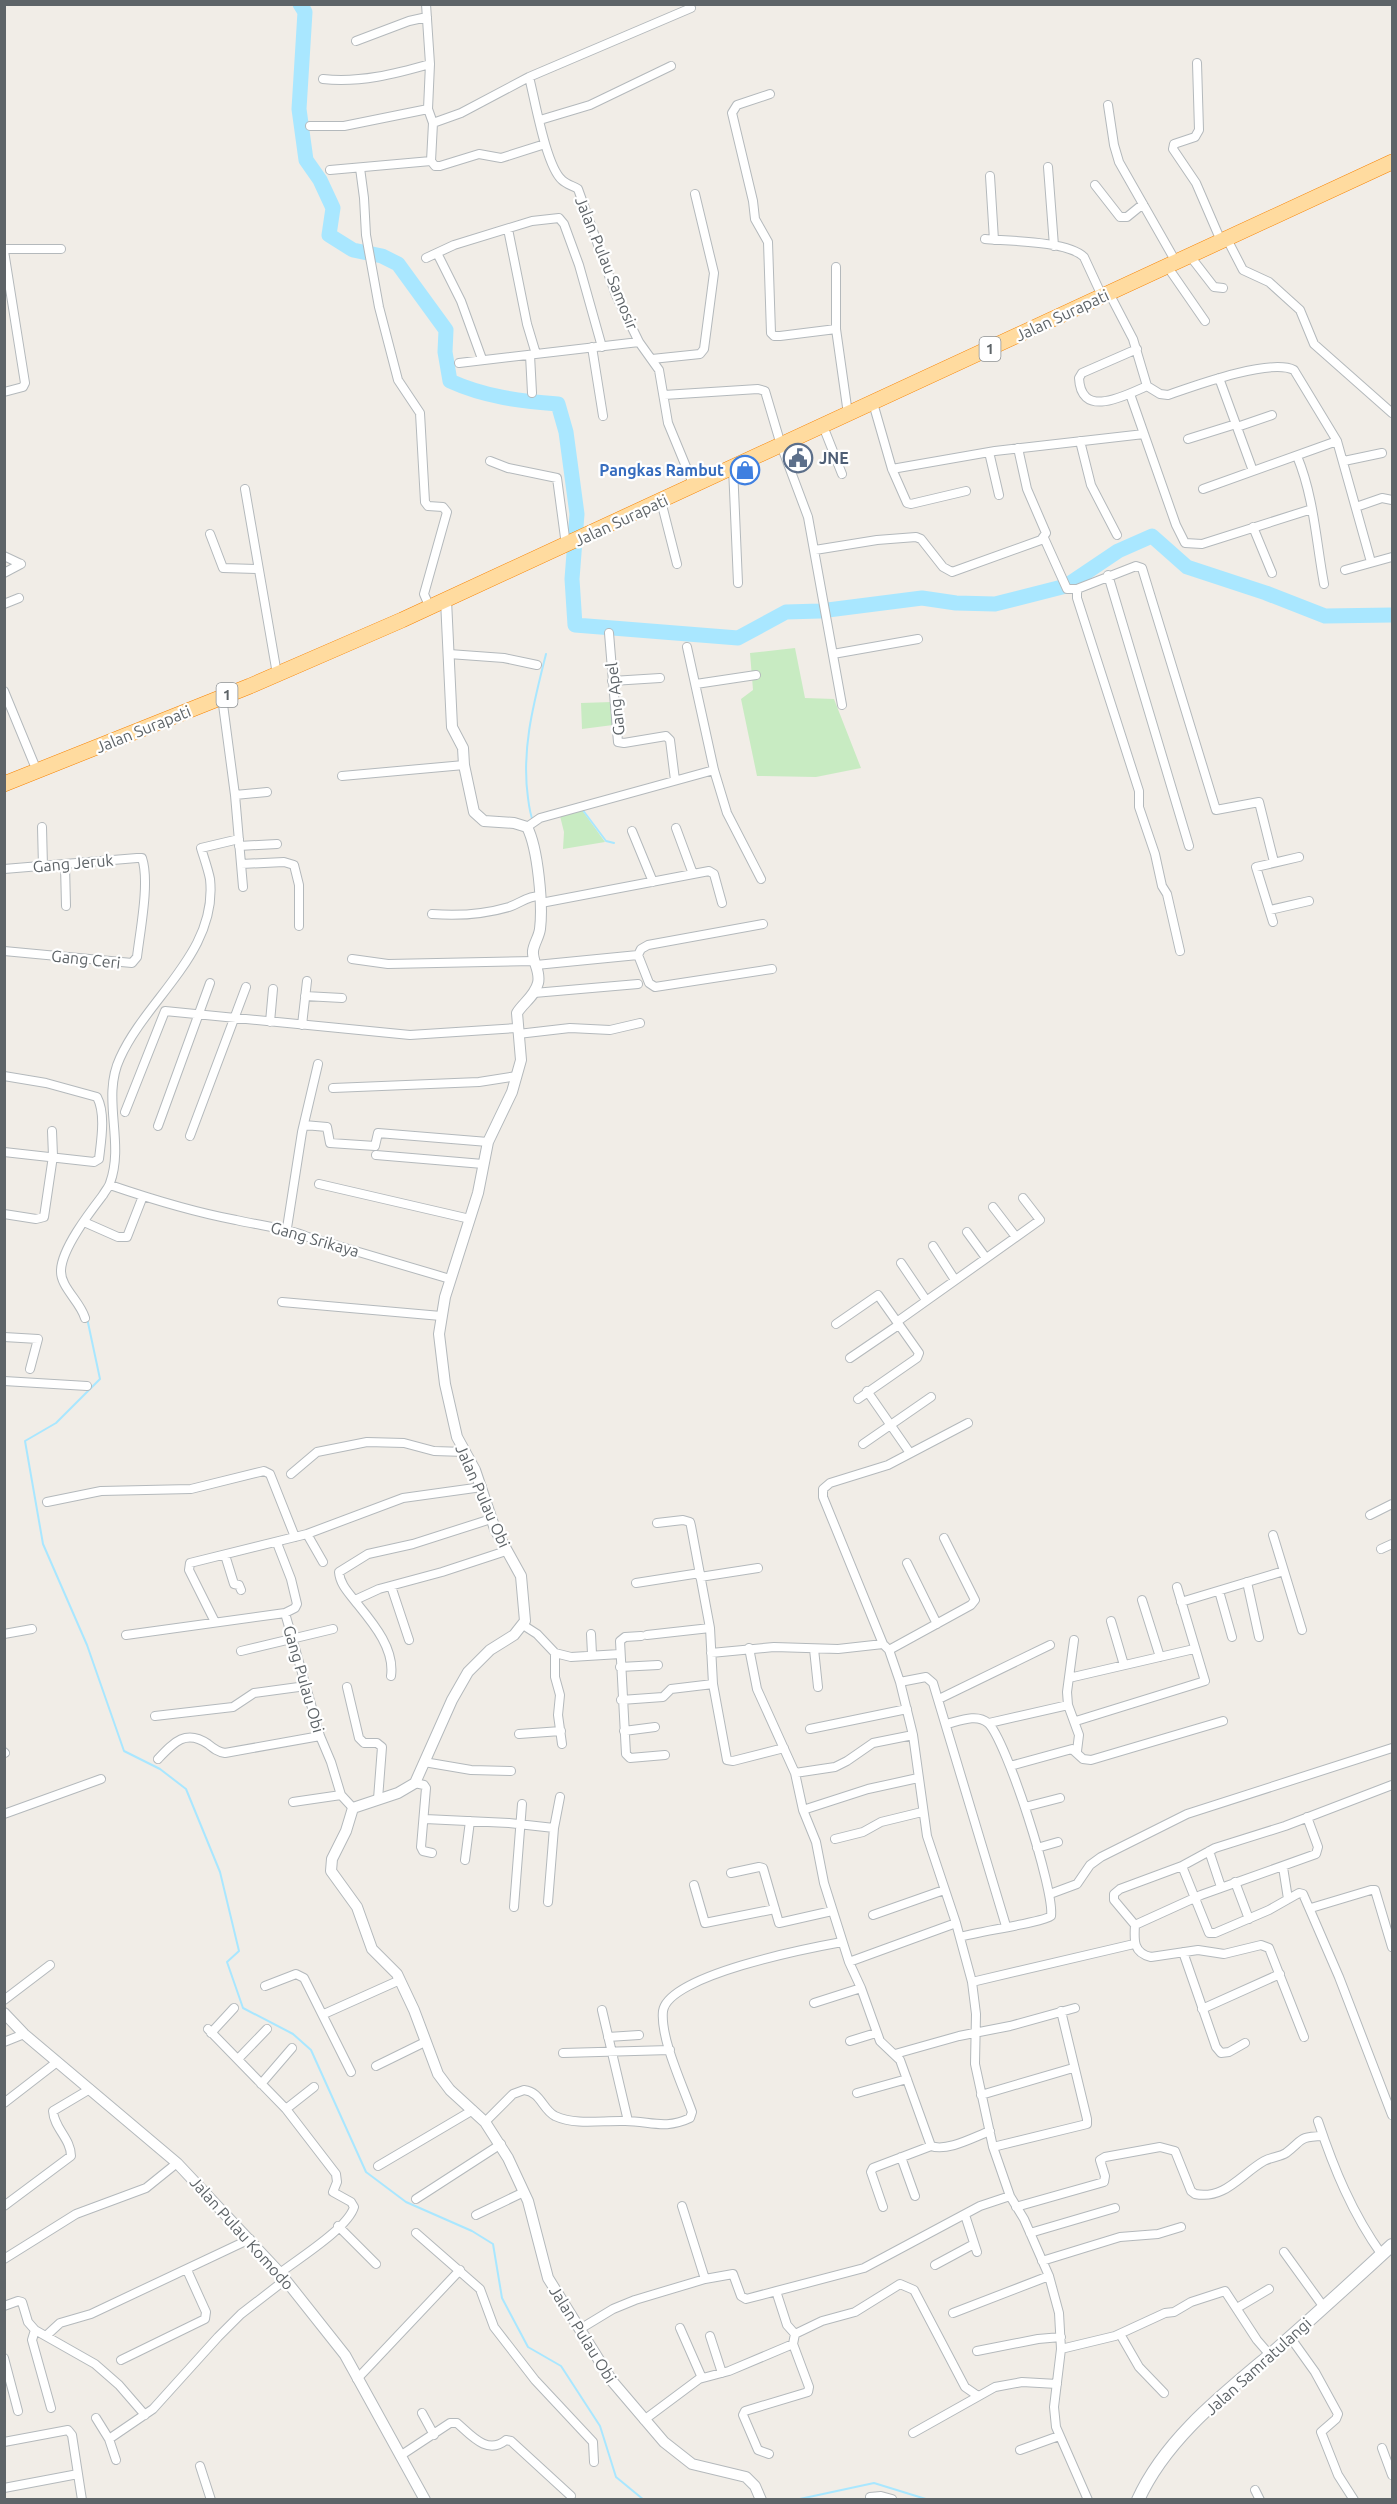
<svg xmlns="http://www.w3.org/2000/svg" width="1397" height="2504" viewBox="0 0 1397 2504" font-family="Ubuntu,sans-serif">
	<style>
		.green { fill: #c8ebc2 }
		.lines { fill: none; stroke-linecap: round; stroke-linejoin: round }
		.stream { stroke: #a9e7ff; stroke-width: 2 }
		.river { stroke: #a9e7ff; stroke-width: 15 }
		.minor-casing { stroke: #b4b9bc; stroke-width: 10 }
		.tertiary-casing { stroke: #b4b9bc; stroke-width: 12 }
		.secondary-casing { stroke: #b3b8bc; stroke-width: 14 }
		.trunk-casing { stroke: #f88300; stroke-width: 16 }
		.minor { stroke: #fff; stroke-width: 8 }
		.tertiary { stroke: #fff; stroke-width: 10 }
		.secondary { stroke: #fff; stroke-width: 12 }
		.trunk { stroke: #ffdb9f; stroke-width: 15 }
		.labels { text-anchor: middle; stroke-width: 4.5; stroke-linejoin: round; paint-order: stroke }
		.shield { fill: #fff; stroke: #8e9295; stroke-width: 1.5 }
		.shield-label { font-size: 15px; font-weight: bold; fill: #5e6468 }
		.street-label { font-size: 16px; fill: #5e6468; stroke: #fff }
		.service-label { font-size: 16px; font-weight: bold; fill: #4e5e75; stroke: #fff; text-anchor: start }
		.shop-label { font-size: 16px; font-weight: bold; fill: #366cbe; stroke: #fff; text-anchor: end }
	</style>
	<rect width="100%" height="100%" fill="#f1ede7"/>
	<path class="green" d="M795 648 805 698 834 699 861 768 816 777 757 776 741 699 753 690 750 653Z
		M612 702 613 725 582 729 581 703Z
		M582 810 605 842 563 849 564 832 560 816Z"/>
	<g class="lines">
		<path class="stream" d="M582 809 606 841 614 843
			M533 821C530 814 529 806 528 798 521 749 534 702 546 654
			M87 1318 100 1379 56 1423 25 1441 43 1544 87 1645 124 1751 160 1769 186 1789 220 1872 239 1951 227 1962 243 2008 293 2034 311 2050 366 2172 406 2202 472 2231 493 2244 502 2298 528 2347 561 2366 600 2426 616 2477 644 2500
			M795 2500 874 2483 929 2500"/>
		<path class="river" d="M300 4 305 12 299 109 306 160 320 180 333 208 329 235 353 250 382 256 398 264 446 330 445 352 450 381C485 397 520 401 558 404L566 432 577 514 572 579 575 625 738 638 786 612 820 611 922 598 956 603 995 604 1066 586 1118 551 1152 536 1187 567 1266 593 1325 616 1392 615"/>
		<g class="minor-casing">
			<path id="minor" d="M426 4 430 64 428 109 433 123 431 161
				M356 41 409 21 427 17
				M1197 63 1199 130 1195 137 1174 144 1173 149 1196 183 1221 241
				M529 77C535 100 546 166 562 180 566 184 573 186 578 189L616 295 639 342 659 370 668 423 694 486
				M323 79C360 83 395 74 430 64
				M770 94 737 105 732 113 753 201 755 219 768 242 771 333 774 336H780L836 329
				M1108 105 1114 145 1119 162 1176 262
				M540 120 590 105 671 66
				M433 123 461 113 529 77 691 8
				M310 126H344L428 109
				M1048 167 1054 246
				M360 168 364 198 366 235 379 307 398 380 420 413 425 502 428 506 443 507 447 512 424 594 430 608
				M330 170 431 161 435 166H440L479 154 501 158 545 144
				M990 176 994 240
				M1095 185 1120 217H1127L1143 204
				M508 229 527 324 536 354
				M985 239C1008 241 1068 241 1084 257L1102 296
				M1227 239 1243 270 1269 282 1300 310 1314 344 1392 413
				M4 249H61
				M4 251 25 383 23 387 4 392
				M437 253 461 301 482 359
				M1190 256 1214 287 1223 288
				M426 258 454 245 532 221 559 218 564 224 579 265 602 347
				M1167 266 1205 321
				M836 267V329L848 414
				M1109 293 1133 339 1147 386
				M592 347 603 416
				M1137 349 1082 373 1079 378C1081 420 1126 395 1147 386
				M530 355 532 393
				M652 359 700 354 704 349 714 273 695 194
				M459 363 639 342
				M1219 378 1253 471
				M1147 386 1160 394 1168 395C1194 386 1270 358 1294 370L1337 441 1371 562
				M1130 394 1176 525 1185 543 1202 544 1312 509
				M664 395 758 389 765 391 781 445 808 517 842 705
				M873 403 892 469 907 503 911 504 966 491
				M823 426 842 474
				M1237 427 1272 415
				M1188 439 1236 424
				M1080 441 1091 485 1117 535
				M989 452 999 495
				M1297 456C1314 497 1316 541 1324 584
				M490 461 508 468 557 478 566 545
				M1344 461 1382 453
				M733 467 738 583
				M892 469 995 451 1144 434
				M245 489 277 674
				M1203 489 1337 441
				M661 501 677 564
				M1356 507 1382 498 1392 500
				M1253 527 1272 573
				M210 534 223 568 258 569
				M1044 538 1067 589H1077V598L1139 791V807L1155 854 1162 886 1167 894 1180 951
				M815 550 877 540 916 537 921 539 943 567 952 572 1041 540 1046 533 1027 489 1018 448
				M4 556 21 564
				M1345 570 1392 557
				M4 573 21 564
				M1108 575 1189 846
				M1077 589 1136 566 1142 568 1216 810 1259 802 1274 862
				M4 604 19 598
				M609 633 618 742 624 743 666 736 670 740 675 780
				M687 647 714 770 727 813 761 879
				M449 654 504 658 537 665
				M833 654 918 639
				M612 681 660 678
				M696 684 756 675
				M4 691 37 771
				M222 697 235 795 243 887
				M342 776 464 765
				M235 795 267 792
				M42 827 43 867
				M527 827 540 818 714 770
				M676 828 693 874
				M632 831 653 882
				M239 846 277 844
				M241 864 284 862 294 865 299 885V926
				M65 865 66 906
				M4 869 137 858H142C150 882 140 931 137 957L132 963 4 951
				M541 903 709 871 714 874 722 903
				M1270 910 1309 901
				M432 914C457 916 485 914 509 907 521 903 527 896 540 896
				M1273 922 1256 867 1299 857
				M763 924 648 945 641 949 638 955 649 983 655 987 772 969
				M352 959 388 964 535 961
				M536 965 638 955
				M534 993 638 984
				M305 996 342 998
				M270 1022 273 989
				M302 1025 307 981
				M518 1034 570 1028 610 1030 640 1023
				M4 1076 46 1083 97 1097C106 1114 101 1141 99 1159L94 1162 4 1152
				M333 1088 479 1082 517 1076
				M125 1112 165 1011 410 1035 517 1028
				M304 1125 327 1127 330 1143 375 1146 378 1133 488 1142
				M158 1126 210 983
				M190 1136 246 987
				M376 1155 483 1164
				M319 1184 470 1219
				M110 1185C151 1199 193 1212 236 1220 261 1226 284 1227 308 1237L450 1279
				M993 1207 1016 1237
				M4 1214 36 1219 44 1217 53 1156 52 1131
				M84 1222 118 1237H127L143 1196
				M287 1228 302 1132 318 1064
				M967 1232 986 1258
				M933 1246 955 1280
				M901 1263 926 1300
				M282 1302 441 1316
				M85 1318C80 1301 60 1287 61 1270 62 1248 90 1212 103 1195 105 1191 109 1187 110 1183 125 1142 101 1098 120 1058 147 998 218 952 210 879 208 869 204 858 201 848L239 839
				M836 1324 878 1295 919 1353 917 1358 858 1399
				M4 1337 38 1339 30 1369
				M850 1358 897 1326 898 1321 1040 1220 1023 1198
				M4 1381 87 1386
				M867 1391 910 1453
				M968 1423 888 1465 830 1483 823 1489V1497L883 1644 889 1650 900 1682 913 1735 927 1836 956 1923 972 1982 976 2014 975 2064 993 2147 1010 2196 1024 2219 1049 2276 1059 2313 1061 2349 1054 2407 1056 2427 1088 2500
				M863 1444 931 1397
				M291 1474 317 1452 367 1442 404 1443 434 1451 465 1452
				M47 1502 101 1491 191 1489 264 1471 270 1474 295 1537
				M1370 1515 1392 1504
				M657 1523 683 1520 690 1522 691 1526 710 1628 713 1684 727 1760 733 1761 784 1748
				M307 1534 323 1562
				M1273 1535 1302 1630
				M277 1543 291 1579 297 1604 295 1608 285 1613
				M1381 1549 1392 1544
				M225 1555 234 1584 239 1585 241 1590
				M907 1563 937 1624
				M700 1577 758 1568
				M1247 1582 1259 1637
				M636 1583 700 1573
				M391 1586 409 1640
				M1219 1591 1232 1637
				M355 1600 379 1589 442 1572 506 1551
				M1142 1600 1160 1657
				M1181 1602 1284 1571
				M1111 1621 1124 1665
				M215 1622 189 1570 190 1563 307 1534 403 1498 482 1487
				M523 1625 537 1634 555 1653 571 1657 620 1654
				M4 1634 32 1629
				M591 1634 592 1654
				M126 1635 285 1613 320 1736 331 1762 341 1795 353 1808
				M647 1635 710 1628
				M641 1636 625 1637 620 1641 626 1754 630 1758 665 1755
				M1074 1640 1067 1692 1068 1705 1079 1735 1077 1751
				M749 1648 757 1689 795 1773 803 1810 816 1842 824 1883 849 1962 861 1988 880 2041 900 2060 931 2146
				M814 1649 818 1687
				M889 1650 971 1605 975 1600 944 1538
				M241 1651 333 1629
				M555 1653V1677L560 1695 558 1715 562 1744
				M711 1653 774 1647 838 1649 883 1644
				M620 1667 658 1665
				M391 1676C395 1648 372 1622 355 1601 348 1592 340 1584 339 1572L368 1554 413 1544 491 1519
				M1069 1678 1194 1649
				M900 1682 926 1677 933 1683 1006 1926
				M347 1687 359 1738 364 1743H377L382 1747 378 1799
				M939 1699 1050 1645
				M621 1700 663 1697 671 1689 713 1684
				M155 1716 233 1707 254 1693 306 1686
				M1076 1721 1205 1681 1177 1587
				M989 1723 1068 1705
				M947 1724C959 1721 977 1713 988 1723 1006 1739 1055 1891 1051 1916 1044 1922 976 1932 960 1937
				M810 1729 907 1709
				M624 1731 655 1727
				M519 1734 561 1731
				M4 1752 5 1753
				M158 1759C174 1742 186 1729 208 1744 214 1749 218 1752 225 1753L320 1736
				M424 1762 471 1770 511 1771
				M1010 1766 1072 1749 1083 1759 1091 1760 1223 1721
				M795 1773 835 1767 847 1761 873 1743 913 1735
				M415 1783 424 1785 426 1788 421 1847 423 1851 432 1853
				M293 1802 341 1795
				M1025 1807 1060 1798
				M803 1810 868 1789 918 1778
				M4 1814 101 1779
				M425 1819 509 1823 554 1828
				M835 1839 863 1832 881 1822 922 1812
				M1037 1848 1058 1842
				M1209 1851 1221 1887
				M465 1860 470 1821
				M1182 1866 1209 1933H1215L1269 1910 1299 1893 1303 1894 1339 1977 1392 2115
				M1283 1867 1288 1899
				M731 1873 759 1867 763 1868 779 1923 832 1911
				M1235 1882 1249 1919
				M694 1885 705 1923 775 1909
				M1050 1894 1077 1884 1090 1865 1101 1857 1187 1814 1392 1748
				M548 1902 554 1828 560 1797
				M514 1907 522 1804
				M1311 1908 1371 1890H1375L1392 1947
				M873 1915 944 1890
				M1135 1925 1201 1895 1316 1854 1318 1847 1307 1817
				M1183 1952 1216 2047 1221 2053 1229 2052 1245 2043
				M849 1962 956 1923
				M972 1982 1134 1944
				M265 1986 296 1974 304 1978 351 2072
				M4 2000 50 1965
				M814 2003 861 1988
				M1202 2009 1280 1974
				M602 2010 628 2121
				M324 2014 400 1980
				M208 2029 286 2109 336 2174 337 2182 333 2192 351 2202 354 2207C348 2228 298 2259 280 2273
				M211 2033 234 2008
				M608 2037 639 2035
				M1304 2037 1269 1948 1261 1945 1224 1954 1198 1950 1151 1957C1133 1953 1134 1940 1135 1925L1114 1900V1894L1120 1889 1182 1866 1215 1848 1285 1826 1392 1785
				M850 2041 876 2033
				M4 2042 24 2034
				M563 2053 670 2050
				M895 2054 959 2036 1010 2026 1075 2008
				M238 2059 267 2029
				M376 2066 425 2042
				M261 2084 292 2048
				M857 2093 907 2079
				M981 2095 1073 2068
				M4 2103 57 2062
				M286 2109 314 2087
				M1318 2121C1334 2169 1352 2213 1382 2255
				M485 2122 513 2094 524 2090C541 2092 542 2109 555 2116 577 2126 603 2120 625 2121 650 2121 665 2130 690 2118L692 2112C683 2086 660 2038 663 2011 668 1975 809 1948 842 1942
				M993 2147 1087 2124V2119L1061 2011
				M901 2157 915 2196
				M378 2166 473 2110
				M416 2199 501 2144
				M4 2206 71 2156C71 2139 54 2128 53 2111L90 2089
				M682 2206 705 2279
				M883 2207 871 2172 873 2168 931 2146C947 2152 974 2137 990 2131
				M1016 2207 1104 2182 1105 2176 1100 2160 1105 2157 1160 2147 1175 2151 1191 2191 1195 2194C1225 2200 1241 2174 1264 2161 1271 2157 1280 2157 1286 2153 1304 2139 1298 2137 1323 2136
				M476 2215 524 2192
				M965 2215 977 2252
				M338 2226 376 2264
				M416 2233 480 2289 494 2327 535 2380 593 2442 594 2462
				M1030 2233 1115 2208
				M1284 2252 1323 2306
				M4 2259 76 2214 146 2188 177 2163
				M1042 2261 1120 2237 1158 2234 1181 2227
				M935 2265 974 2244
				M776 2291 787 2325 795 2334
				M4 2306 18 2301 22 2302 28 2322 35 2330 95 2364 119 2385 145 2415
				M1237 2308 1269 2289
				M953 2313 1049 2276
				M680 2328 702 2378
				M580 2329 613 2309 635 2300 705 2279 733 2274 741 2296 746 2299 864 2268 980 2206 1010 2196
				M35 2330 32 2340 51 2408
				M1120 2334 1139 2367 1164 2393
				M47 2335 60 2323 91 2314 250 2239
				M710 2336 722 2373
				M1290 2337 1315 2372 1338 2414 1336 2419 1321 2432 1338 2475 1354 2500
				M1061 2349 1115 2336 1165 2313 1174 2312 1191 2302 1225 2291 1257 2340 1270 2355
				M977 2351 1038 2339 1061 2337
				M4 2358 18 2411
				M121 2360 205 2319 206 2312 187 2270
				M357 2379 460 2270
				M422 2413 434 2435
				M96 2418 109 2439 116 2460
				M644 2420 699 2379 729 2371 793 2344
				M913 2433 995 2387 1022 2382 1057 2384
				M109 2439 153 2409 218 2337 241 2314 285 2280
				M4 2442 68 2430 72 2435 82 2500
				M1382 2448 1392 2475
				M1020 2450 1059 2436
				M769 2454 758 2450 743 2415 745 2411 808 2392 809 2387 793 2344 795 2334 822 2321 855 2312 900 2284 914 2290 965 2387 978 2396
				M400 2456 450 2423H457C470 2434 487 2456 506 2440L511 2441 571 2496
				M200 2466 211 2500
				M4 2488 78 2474
				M1255 2490 1260 2500
				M871 2500 870 2497 881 2496 892 2499"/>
		</g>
		<g class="tertiary-casing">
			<path id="tertiary" d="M446 600 452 727 463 748 464 765 474 812 484 821 514 823 527 827C538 848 543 905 540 929 539 937 534 943 533 951 532 962 541 971 538 983 535 996 523 1003 517 1013L521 1060 512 1092 488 1142 478 1193 445 1297 439 1334 445 1384 457 1437 475 1470 495 1529 521 1576 525 1621 514 1635 490 1650 468 1672 452 1700 415 1783 398 1793 353 1808 346 1831 332 1859 331 1871 357 1907 372 1949 397 1974 414 2010 438 2074 450 2090 485 2122 508 2158 528 2201 548 2278 612 2381 664 2442 692 2464 746 2477 755 2486 761 2500
				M4 2013 24 2034 177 2163 280 2273 345 2355 425 2500"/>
		</g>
		<g class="secondary-casing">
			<path id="secondary" d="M1138 2500C1165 2440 1221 2396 1270 2355 1311 2319 1352 2282 1392 2245"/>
		</g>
		<g class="trunk-casing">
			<path id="trunk" d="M4 784 250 686 402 620 1392 162"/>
		</g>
		<use href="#minor" class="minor"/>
		<use href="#tertiary" class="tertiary"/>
		<use href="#secondary" class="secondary"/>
		<use href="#trunk" class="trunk"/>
	</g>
	<defs>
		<g id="civic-ring" transform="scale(1.5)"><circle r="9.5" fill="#fff" stroke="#5c6f8a" stroke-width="1.5"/><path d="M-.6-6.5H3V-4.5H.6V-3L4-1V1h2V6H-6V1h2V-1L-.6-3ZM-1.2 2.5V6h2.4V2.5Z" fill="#5c6f8a"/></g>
		<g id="shop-ring" transform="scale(1.5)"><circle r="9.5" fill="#fff" stroke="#3f7fe0" stroke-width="1.5"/><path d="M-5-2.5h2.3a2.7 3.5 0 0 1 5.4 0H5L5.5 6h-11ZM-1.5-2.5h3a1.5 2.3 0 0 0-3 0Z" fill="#3f7fe0"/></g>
	</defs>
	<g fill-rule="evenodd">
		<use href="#civic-ring" x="798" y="458"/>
		<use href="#shop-ring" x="745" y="470"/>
	</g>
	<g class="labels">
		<g class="shield">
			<rect x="979.5" y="337" width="21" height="24" rx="4.5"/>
			<rect x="216.5" y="683" width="21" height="24" rx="4.5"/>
		</g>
		<g class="shield-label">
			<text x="990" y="354">1</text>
			<text x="227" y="700">1</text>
		</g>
		<g class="street-label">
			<text transform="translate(607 263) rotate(68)" y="6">Jalan Pulau Samosir</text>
			<text transform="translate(1062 315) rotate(-25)" y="6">Jalan Surapati</text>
			<text transform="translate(621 520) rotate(-25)" y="6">Jalan Surapati</text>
			<text transform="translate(615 699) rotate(-96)" y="6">Gang Apel</text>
			<text transform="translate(143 729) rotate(-22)" y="6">Jalan Surapati</text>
			<text transform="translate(73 863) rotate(-5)" y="6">Gang Jeruk</text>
			<text transform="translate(86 959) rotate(6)" y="6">Gang Ceri</text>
			<text transform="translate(315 1239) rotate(16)" y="6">Gang Srikaya</text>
			<text transform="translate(483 1496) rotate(66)" y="6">Jalan Pulau Obi</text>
			<text transform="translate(304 1679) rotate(74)" y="6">Gang Pulau Obi</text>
			<text transform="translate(242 2233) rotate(48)" y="6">Jalan Pulau Komodo</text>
			<text transform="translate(583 2334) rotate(58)" y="6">Jalan Pulau Obi</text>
			<text transform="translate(1258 2366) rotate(-42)" y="6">Jalan Samratulangi</text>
		</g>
		<g class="service-label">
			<text x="819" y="464">JNE</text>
		</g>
		<g class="shop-label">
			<text x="724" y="476">Pangkas Rambut</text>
		</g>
	</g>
	<rect width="1397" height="2504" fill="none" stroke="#5e6468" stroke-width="12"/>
</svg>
